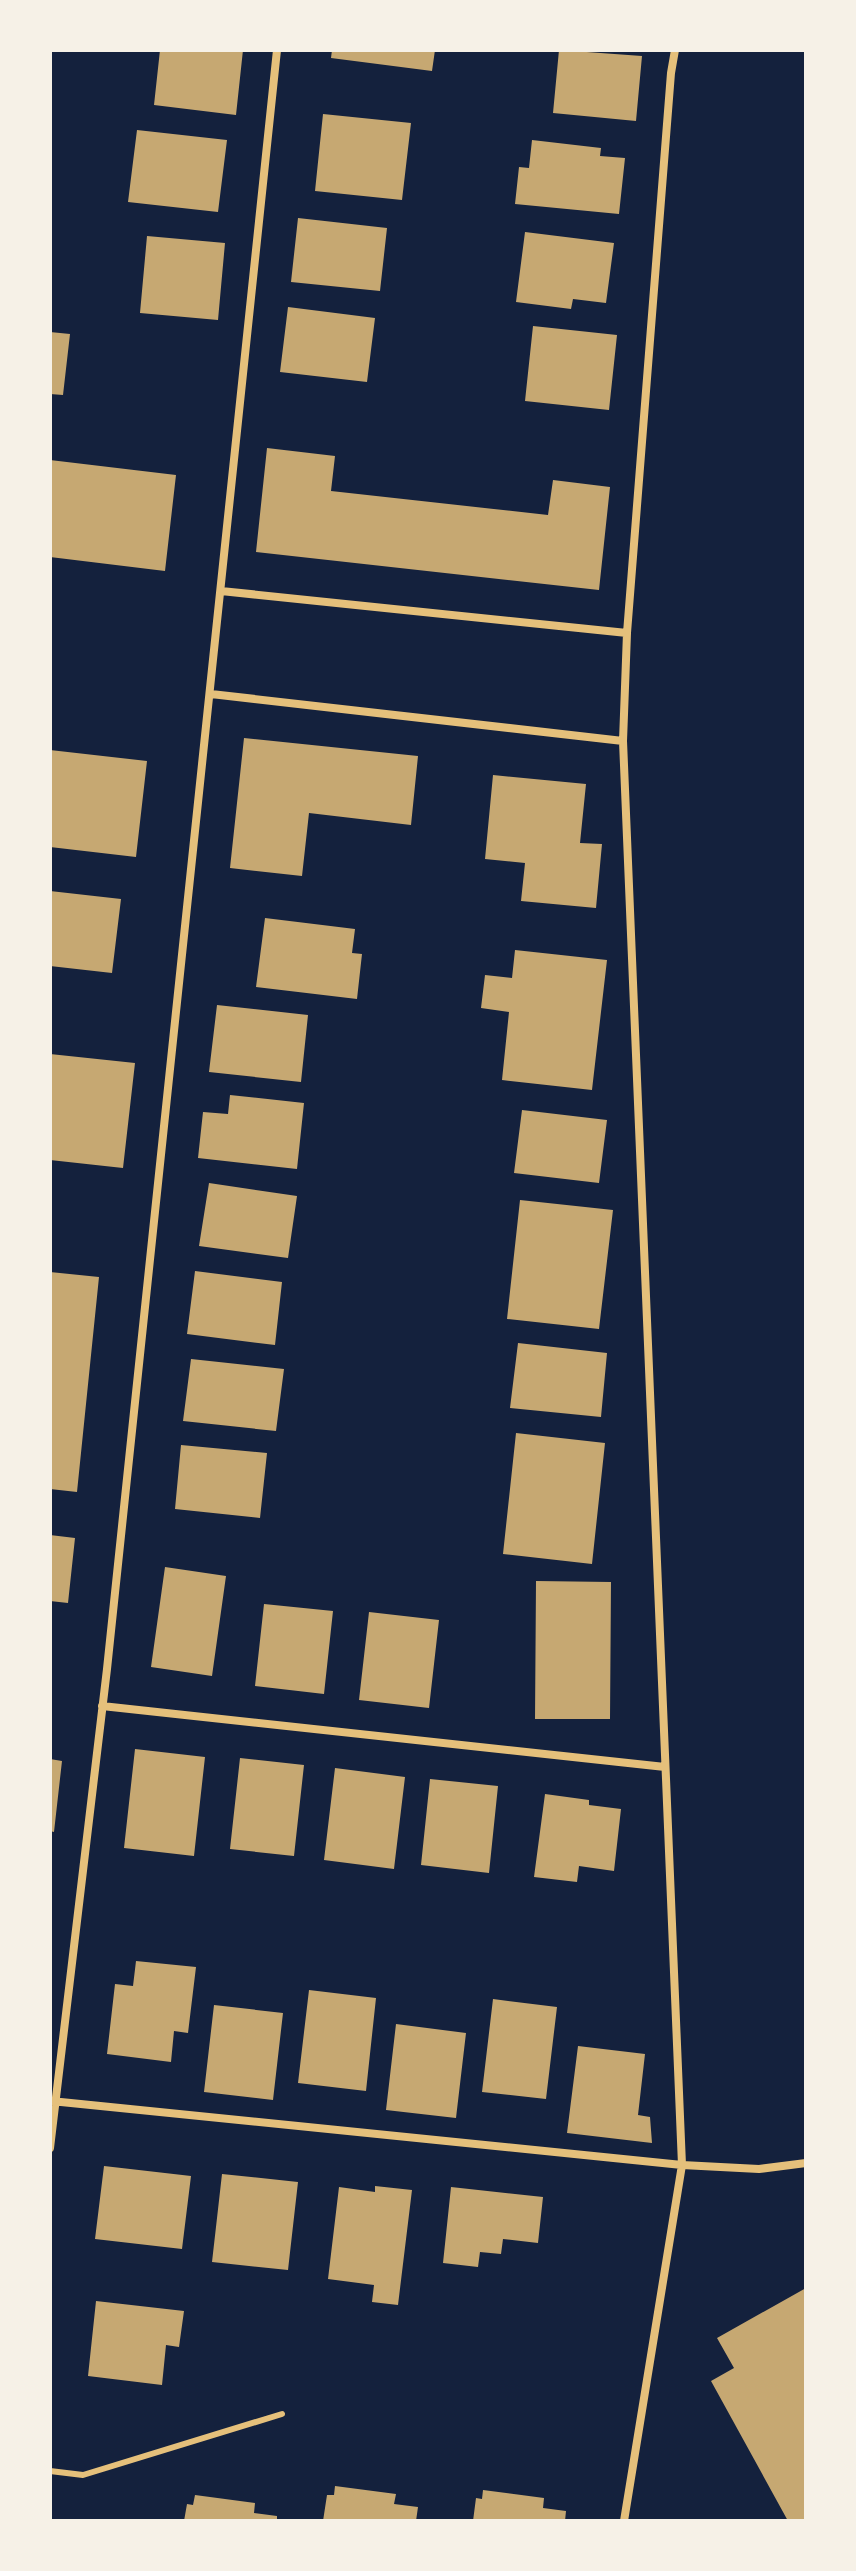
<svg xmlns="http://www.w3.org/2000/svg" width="856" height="2571" viewBox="0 0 856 2571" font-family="'PT Sans Narrow',sans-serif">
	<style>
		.building { fill: #c6a872 }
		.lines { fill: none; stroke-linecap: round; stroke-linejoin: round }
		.service { stroke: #e5c07b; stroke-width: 6 }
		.minor { stroke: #e5c07b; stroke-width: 8 }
	</style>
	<rect width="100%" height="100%" fill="#14213d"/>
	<path class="building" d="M160 50H243L236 115 154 105Z
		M332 50H435L432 71 331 58Z
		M559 50 642 56 636 121 553 113Z
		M323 114 411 123 402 200 315 191Z
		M137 130 227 140 218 212 128 202Z
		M532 140 601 148 600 156 625 158 619 214 515 204 519 167 529 168Z
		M298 218 387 228 380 291 291 282Z
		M525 232 614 243 606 303 573 299 571 309 516 302Z
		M147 236 225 243 218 320 140 313Z
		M288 307 375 318 367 382 280 372Z
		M533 326 617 335 609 410 525 401Z
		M50 332 70 334 63 395 50 394Z
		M267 448 335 456 331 491 548 515 553 480 610 487 599 590 256 552Z
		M50 460 176 475 165 571 50 557Z
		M244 738 418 756 411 825 309 813 302 876 230 868Z
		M50 750 147 761 136 857 50 847Z
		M493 775 586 784 580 843 602 844 596 908 521 901 525 863 485 859Z
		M50 891 121 899 112 973 50 966Z
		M265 918 355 929 352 953 362 954 357 999 256 987Z
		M515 950 607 960 592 1090 502 1080 509 1012 481 1008 485 975 512 978Z
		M217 1005 308 1015 301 1082 209 1072Z
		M50 1054 135 1063 123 1168 50 1160Z
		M230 1095 304 1103 297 1169 198 1158 203 1112 228 1114Z
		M522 1110 607 1120 599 1183 514 1173Z
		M209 1183 297 1196 288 1258 199 1246Z
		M520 1200 613 1210 599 1329 507 1319Z
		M195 1271 282 1282 275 1345 187 1334Z
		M50 1272 99 1277 77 1492 50 1489Z
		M518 1343 607 1353 601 1417 510 1408Z
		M191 1359 284 1369 276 1431 183 1421Z
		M516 1433 605 1443 592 1564 503 1554Z
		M181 1445 267 1453 260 1518 175 1509Z
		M50 1535 75 1538 68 1603 50 1601Z
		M165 1567 226 1576 212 1676 151 1667Z
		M536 1581 611 1582 610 1719H535Z
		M264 1604 333 1611 324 1694 255 1686Z
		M369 1612 439 1620 429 1708 359 1700Z
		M135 1749 205 1757 194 1856 124 1848Z
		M240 1758 304 1765 294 1856 230 1849Z
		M50 1759 62 1761 54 1832 50 1831Z
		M335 1768 405 1777 394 1869 324 1860Z
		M430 1779 498 1786 489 1873 421 1865Z
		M545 1794 589 1800V1805L621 1809 614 1871 579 1866 577 1882 534 1877Z
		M136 1961 196 1967 188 2033 174 2031 171 2062 107 2054 115 1984 133 1986Z
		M309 1990 376 1998 366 2091 298 2083Z
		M493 1999 557 2007 546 2099 482 2092Z
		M214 2005 283 2013 273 2100 204 2092Z
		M396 2024 466 2033 456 2118 386 2110Z
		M578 2046 645 2054 638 2115 650 2117 652 2143 567 2133Z
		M104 2166 191 2176 182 2249 95 2239Z
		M222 2174 298 2182 288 2270 212 2262Z
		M375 2186 412 2190 398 2305 372 2302 374 2285 328 2279 339 2187 375 2192Z
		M451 2187 543 2197 538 2243 503 2239 501 2254 480 2252 478 2267 443 2263Z
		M806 2288V2521H788L711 2381 734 2368 717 2338Z
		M96 2301 184 2311 179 2347 166 2345 162 2385 88 2376Z
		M335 2486 396 2494 394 2504 418 2507 416 2521H323L327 2495H334Z
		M483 2490 544 2498 543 2508 566 2511 565 2521H473L476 2498 482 2499Z
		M195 2495 255 2503 254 2513 277 2516V2521H184L187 2504 193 2505Z"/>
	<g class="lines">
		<path class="service" d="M50 2471 83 2475 282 2414"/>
		<path class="minor" d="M221 591 627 633
			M211 694 623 741
			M102 1706 665 1767
			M51 2101 682 2165 759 2169 806 2163
			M50 2148 107 1669 277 50
			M624 2521 682 2165 623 741 627 633 671 73 675 50"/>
	</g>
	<rect width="856" height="2571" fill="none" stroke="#f6f1e7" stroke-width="104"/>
</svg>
